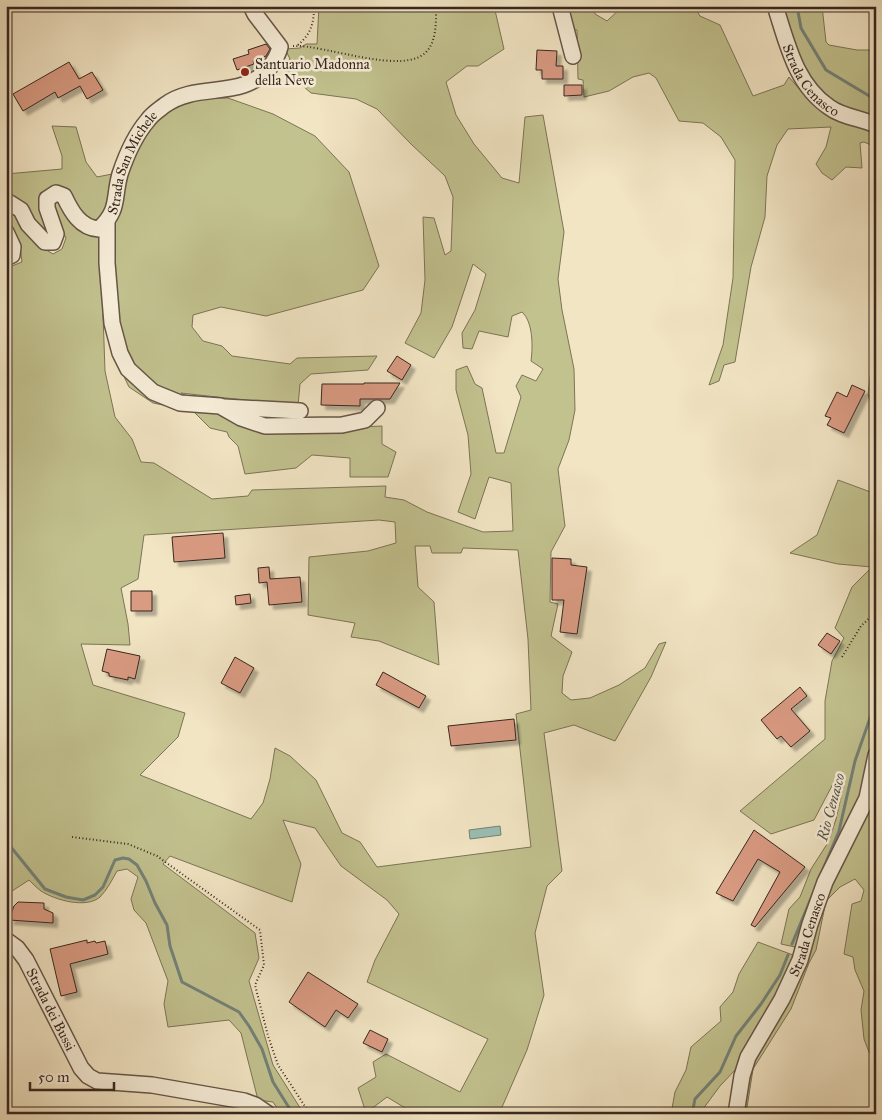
<svg xmlns="http://www.w3.org/2000/svg" width="882" height="1120" viewBox="0 0 882 1120" font-family="'IM FELL Great Primer',serif">
	<style>
		.green { fill: #c2c28f; stroke: #7c7457; fill-rule: evenodd }
		.water { fill: #9bbfb5; stroke: #738279 }
		.lines { fill: none; stroke-linecap: round; stroke-linejoin: round }
		.stream { stroke: #738279; stroke-width: 3 }
		.building { fill: #da9b83; stroke: #37271f; filter: url(#shadow) }
		.minor-casing { stroke: #665648; stroke-width: 18 }
		.path { stroke: #37271f; stroke-width: 2; stroke-dasharray: 1 2.5; stroke-linecap: butt }
		.minor { stroke: #f7eed9; stroke-width: 15 }
		.poi-dot { fill: #8f2418; stroke: #f7eed9; stroke-width: 2 }
		.labels { text-anchor: middle; stroke-width: 5; stroke-linejoin: round; paint-order: stroke }
		.poi-label { font-size: 14px; fill: #37271f; stroke: #f7eed9; text-anchor: start }
		.street-label { font-size: 14px; fill: #37271f; stroke: #f7eed9 }
		.water-label { font-size: 15px; font-style: italic; fill: #55554c; stroke: #f7eed9 }
	</style>
	<defs>
		<filter id="shadow"><feDropShadow dx="4.5" dy="4.5" stdDeviation="1" flood-color="#0004"/></filter>
	</defs>
	<rect width="100%" height="100%" fill="#f2e5c4"/>
	<filter id="stains"><feTurbulence type="fractalNoise" baseFrequency=".004" numOctaves="4"/><feColorMatrix values="0 0 0 0 .2 0 0 0 0 .09 0 0 0 0 .02 0 0 0 .5 -.17"/></filter>
	<radialGradient id="worn" r=".72"><stop offset=".6" stop-color="#630" stop-opacity="0"/><stop offset="1" stop-color="#630" stop-opacity=".3"/></radialGradient>
	<path class="green" d="M319 6H494L504 49 478 66H467L446 82 456 115 474 144 502 178 519 183 525 117 543 115 564 232 558 279 562 310 574 369 575 410 569 440 558 469 565 526 551 552 550 602 558 604 551 636 572 652 563 676 562 693 571 700 590 698 619 685 645 668 659 644 666 642 651 677 615 741 574 725 544 733 562 871 547 886 535 933 544 995 527 1050 499 1114H415L387 1097 366 1113 358 1088 376 1077 373 1062 386 1054 460 1092 488 1039 367 982 375 960 399 914 387 900 341 866 315 828 283 820 301 864 292 902 170 856 163 864 255 933 259 958 249 981 273 1065 304 1114H281L273 1102 258 1100 241 1033 229 1020 168 1027 164 1004 168 981 146 923 134 910 131 899 138 877 127 869 117 871C112 880 107 890 100 897 86 909 55 900 41 891 37 888 33 884 29 880L6 895V266H12L22 262 20 246 11 231 8 214 11 210 43 248 53 254 62 249 66 238 58 221 53 203 57 199 102 233 107 310 103 314 105 371 115 417 132 439 141 462 154 463 212 499 248 496 252 490 386 486 385 497 404 500 427 512 483 532 513 531 511 483 489 477 475 519 458 512 471 474 468 435 456 390V370L467 366 475 384 482 388 496 453H504L521 397 516 386 522 375 536 381 543 369 531 361C533 346 533 322 522 312L512 316 508 337 479 331 472 349 463 348 462 333 475 310 486 274 473 264 452 327 434 358 405 343 421 313 425 280 423 217 434 218 445 255 451 251 453 197 445 176 411 144 377 109 356 99 311 93 281 67 290 59 285 49 300 48 306 44H317ZM379 520 395 522 396 543 368 551 309 557 308 615 355 623 351 637 379 641 439 665 434 602 418 587 415 546H430L432 553H461L463 548 518 550 528 639 531 710 516 714 531 847 377 867 360 842 342 833 316 780 290 756 275 748 270 779 263 803 251 819 140 775 178 737 185 713 93 685 81 644 130 645 128 624 121 588 138 579 144 535Z
		M566 6H593L595 14 607 21 623 6H694L700 16 720 25 753 96 784 85 789 77 810 102 829 113 871 130 876 134V147L864 142 860 143 862 168 846 167 832 180 822 173 816 164 826 147 831 127 788 129 777 145 767 176 765 217 751 267 735 362 724 365 719 381 709 385 723 345 733 278 735 160 721 137 703 123 679 121 656 78 649 73 633 77 609 91 584 97 583 80 578 79 577 30 572 29Z
		M779 6H822L826 42 829 45 857 50H876V121L831 104 797 64Z
		M203 97 228 98 273 114 315 136 349 172 379 266 363 290 266 316 221 307 193 315 192 327 203 341 222 346 232 356 290 364 297 358 377 356 368 370 311 374 300 384 298 406 181 393 204 405 222 417 267 431 382 426V444L396 452 388 477H350V458L312 455 296 468 245 474 238 446 229 437 227 432 210 428 193 411 153 403 129 387 118 364 112 223 124 176 151 124 181 102Z
		M52 126 76 127 86 162 97 177 117 173 103 217 92 221 52 187 40 193V208L49 236 46 237 23 202 6 195V174L62 169V156Z
		M876 365V414L868 395 871 369Z
		M838 480 876 494V725L864 796 819 881 795 947 781 944 789 909 800 897 811 869 829 841 836 819 844 784 834 782 814 820 771 834 740 811 825 739V701L832 661 844 638 835 628 852 587 872 567 838 564 790 553 817 535Z
		M876 772V1091L874 1085 875 1060 869 1052 864 1039 861 1010 864 991 855 970 853 957 844 954 852 904 861 901 864 890 855 879 840 887 826 901 816 950 809 963 791 1009 753 1069 746 1114H739L745 1074 814 924Z
		M758 942 793 955 778 995 753 1036 737 1068 720 1086 703 1109 702 1114H671L675 1092 686 1070 691 1047 721 1021 720 1007 733 992 739 974Z"/>
	<path class="water" d="M500 826 501 835 470 839 469 830Z"/>
	<g class="lines">
		<path class="stream" d="M797 6 801 28 826 70 876 100
			M6 841 45 889 66 897 83 900 95 895 103 887 115 860 123 858 129 859 137 865 146 881 155 903 167 925 170 946 182 982 239 1012 249 1026 262 1049 273 1082 293 1114
			M792 944 839 831 855 761 876 701
			M692 1114 695 1099 720 1072 736 1036 761 1004 780 975 788 955"/>
	</g>
	<path class="building" d="M266 44 270 49 266 56 253 61 254 64 237 70 233 59 249 54 248 50Z
		M537 50 557 51 556 66H563V79H542V70H536Z
		M69 62 79 79 92 72 103 90 87 99 80 86 58 98 55 92 23 111 13 94Z
		M564 85H582V95L564 96Z
		M397 356 411 365 402 380 387 371Z
		M364 383H400L390 399H360V406L321 405 322 384H364Z
		M852 385 865 391 844 433 827 425 831 418 825 416 837 392 847 397Z
		M223 533 225 558 174 562 172 537Z
		M552 558 571 559V565L587 567 577 634 560 632 564 600H552Z
		M269 567 270 579 300 577 302 602 269 605 267 582 259 583 258 568Z
		M131 591H152V611H131Z
		M250 594 251 603 236 605 235 596Z
		M827 633 840 641 831 654 818 645Z
		M107 649 140 656 135 679 128 677V680L109 676V673L102 671Z
		M235 657 254 668 240 693 221 683Z
		M383 672 426 696 419 708 376 685Z
		M800 687 807 696 791 709 810 731 791 747 781 736 777 739 761 720Z
		M514 719 516 740 451 746 448 726Z
		M754 830 805 867 755 927 751 925 780 872 758 859 733 901 716 893Z
		M18 902 44 903V909L53 913V923L9 920 14 906Z
		M87 940V943L95 941 96 943 105 941 108 954 70 964 77 992 61 996 50 949Z
		M308 972 358 1004 348 1018 336 1010 325 1027 289 1002Z
		M370 1030 388 1039 382 1052 363 1043Z"/>
	<g class="lines">
		<g class="minor-casing">
			<g id="minor">
				<path d="M560 6 573 56"/>
				<path id="s1" d="M775 6C787 42 795 84 829 107 842 117 861 118 876 125"/>
				<path id="s2" d="M6 203H10L21 210 28 224 45 242H53L56 234 47 208V199L56 193 64 196C71 211 80 228 99 229 120 209 113 199 120 174 126 156 136 134 148 120 152 114 160 109 165 105 198 81 242 101 270 67 275 60 278 55 280 47L255 14 251 6"/>
				<path d="M107 221V263L112 323 120 353 128 369 153 392 180 403 220 406 241 418 265 426 342 425 365 420 377 408"/>
				<path d="M6 232 13 247 12 255 6 258"/>
				<path d="M224 407 300 411"/>
				<path id="s3" d="M6 940 17 948 26 960 81 1068 88 1076 97 1081 152 1085 244 1101 255 1105 268 1114"/>
				<path id="s4" d="M736 1114 742 1076 748 1057 782 999 800 960 810 924 825 882 867 798 876 755"/>
			</g>
		</g>
		<path class="path" d="M298 45C311 34 314 23 314 6
			M293 46C324 44 405 77 427 51 437 40 436 19 436 6
			M842 657 861 626 876 612
			M72 837 128 844 157 856 260 930 264 965 255 985 268 1036 278 1065 310 1114"/>
		<use href="#minor" class="minor"/>
	</g>
	<circle class="poi-dot" cx="245" cy="72" r="5"/>
	<g class="labels">
		<g class="poi-label">
			<text x="255" y="69">Santuario Madonna<tspan x="255" dy="16">della Neve</tspan></text>
		</g>
		<g class="street-label">
			<text dy="5" stroke="none"><textPath href="#s1" startOffset="84">Strada Cenasco</textPath></text>
			<text dy="5" stroke="none"><textPath href="#s2" startOffset="256">Strada San Michele</textPath></text>
			<text dy="5" stroke="none"><textPath href="#s4" startOffset="195">Strada Cenasco</textPath></text>
			<text dy="5" stroke="none"><textPath href="#s3" startOffset="84">Strada dei Bussi</textPath></text>
		</g>
		<g class="water-label">
			<text transform="translate(831 807) rotate(-75)" y="5">Rio Cenasco</text>
		</g>
	</g>
	<rect width="882" height="1120" fill="none" stroke="#f2e5c4" stroke-width="25"/>
	<rect x="8" y="8" width="867" height="1105" fill="none" stroke="#37271f" stroke-width="2.5"/>
	<rect x="12" y="12" width="857" height="1095" fill="none" stroke="#37271f"/>
	<path d="M30 1082v8h84v-8" fill="none" stroke="#37271f" stroke-width="2.5"/>
	<text x="38" y="1082" font-size="15" fill="#37271f" stroke="#f7eed9" stroke-width="4" paint-order="stroke">50 m</text>
	<rect width="100%" height="100%" filter="url(#stains)"/>
	<rect width="100%" height="100%" fill="url(#worn)"/>
</svg>
